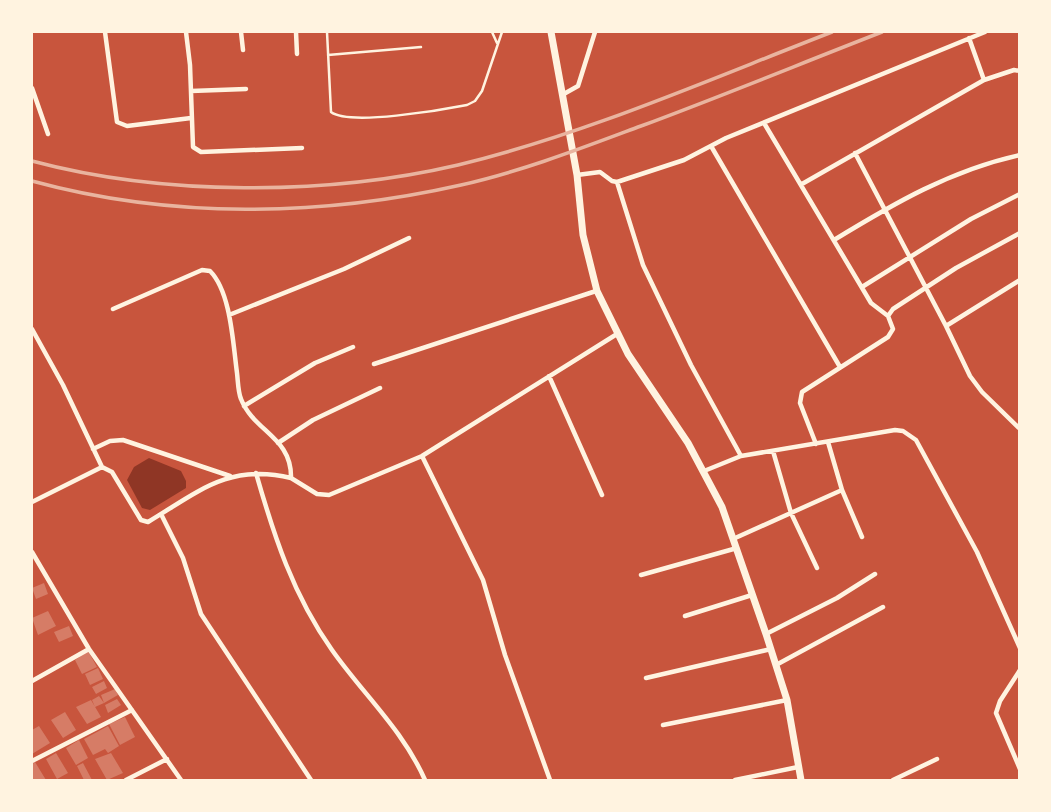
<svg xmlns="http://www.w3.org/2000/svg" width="1051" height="812" viewBox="0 0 1051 812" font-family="'Playfair Display',serif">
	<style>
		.water { fill: #8f3625 }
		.building { fill: #d67c66 }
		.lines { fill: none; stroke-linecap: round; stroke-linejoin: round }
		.service { stroke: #fff3e0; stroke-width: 2.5 }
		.minor { stroke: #fff3e0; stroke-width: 4.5 }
		.trunk { stroke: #fff3e0; stroke-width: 7 }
		.rail { stroke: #e9b49f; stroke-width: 3.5 }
	</style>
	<rect width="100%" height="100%" fill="#c8553d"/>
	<path class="water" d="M149 458 181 471 186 481V488L150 510 142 508 127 480 134 467Z"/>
	<path class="building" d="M44 583 48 594 36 599 32 588Z
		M48 611 56 626 38 635 32 618Z
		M69 626 73 636 59 642 54 632Z
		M88 651 97 667 82 674 75 660Z
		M98 668 103 679 90 685 85 674Z
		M104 681 107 688 96 694 92 687Z
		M115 689 118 695 104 703 101 695Z
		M99 696 104 703 95 707 92 700Z
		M117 699 121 705 108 713 105 705Z
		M91 700 101 717 87 724 76 707Z
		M65 712 76 730 63 738 51 720Z
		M125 717 135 737 120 745 109 724Z
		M39 726 50 743 32 754V730Z
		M108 726 119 746 108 753 105 749 93 755 84 739Z
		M79 740 88 758 76 765 66 748Z
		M56 753 68 773 57 779 46 759Z
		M111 753 123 773 107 780 95 759Z
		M35 762 46 780H32V764Z
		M83 763 92 780H84L77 766Z"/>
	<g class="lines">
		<path class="service" d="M327 32 331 112C349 126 442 110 467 105L475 101 482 91 502 32
			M492 32 497 43
			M328 55 421 47"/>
		<path class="minor" d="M105 32 117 122 127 126 191 118
			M186 32 190 65 193 147 201 152 302 148
			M241 32 243 50
			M296 32 297 54
			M969 38 984 80
			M32 88 48 134
			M191 91 246 89
			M562 95 578 86 595 32
			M764 123 871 303 888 316
			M711 146 840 367
			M855 153 946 326 970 376 982 392 1020 429
			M577 175 600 172 612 181 617 182 684 160 726 138 985 32
			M617 182 643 265 691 365 741 456
			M802 184 984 80 1014 70 1020 71
			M834 240C893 204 951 170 1020 155
			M862 287 971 219 1020 194
			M113 309 202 270 210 271C231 292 233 344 237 373 238 381 238 392 241 399 254 432 292 437 291 478L317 494 329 495 422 456 617 334
			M229 315 344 269 409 238
			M946 326 1020 280
			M32 329 63 385 102 467
			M374 364 596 291
			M549 376 602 495
			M244 406 315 363 353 347
			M828 442 842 490 862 537
			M278 443 313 420 380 388
			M816 444 800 403 802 392 888 337 893 329 888 316 893 309 956 268 1020 233
			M93 449 110 441 123 440 230 476
			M773 451 791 513 817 568
			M422 456 483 580 505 655 550 780
			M704 471 741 456 895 430 903 431 916 440 977 552 1020 648
			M256 473C274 536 293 595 332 650 363 694 403 730 425 780
			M32 502 102 467 112 472 141 520 148 522C198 492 229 463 291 478
			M161 514 183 558 201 614 311 780
			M733 539 842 490
			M32 552 89 649 181 780
			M641 575 737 548
			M685 616 752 595
			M766 634 837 598 875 574
			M776 665 883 607
			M1020 670 1000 701 996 713 1020 769
			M646 678 771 649
			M32 681 89 649
			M663 725 787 700
			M32 761 132 710
			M126 780 167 759
			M735 780 798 767
			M893 780 937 759"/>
		<path class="trunk" d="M551 32 577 175 583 235 597 291 628 354 688 443 722 507 766 634 787 700 801 780"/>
		<path class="rail" d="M32 161C163 196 325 196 458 165 586 134 710 79 832 32
			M32 181C171 219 320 217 461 185 523 171 582 148 641 126 722 96 802 63 882 32"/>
	</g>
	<rect width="1051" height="812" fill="none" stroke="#fff3e0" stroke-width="66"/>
</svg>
